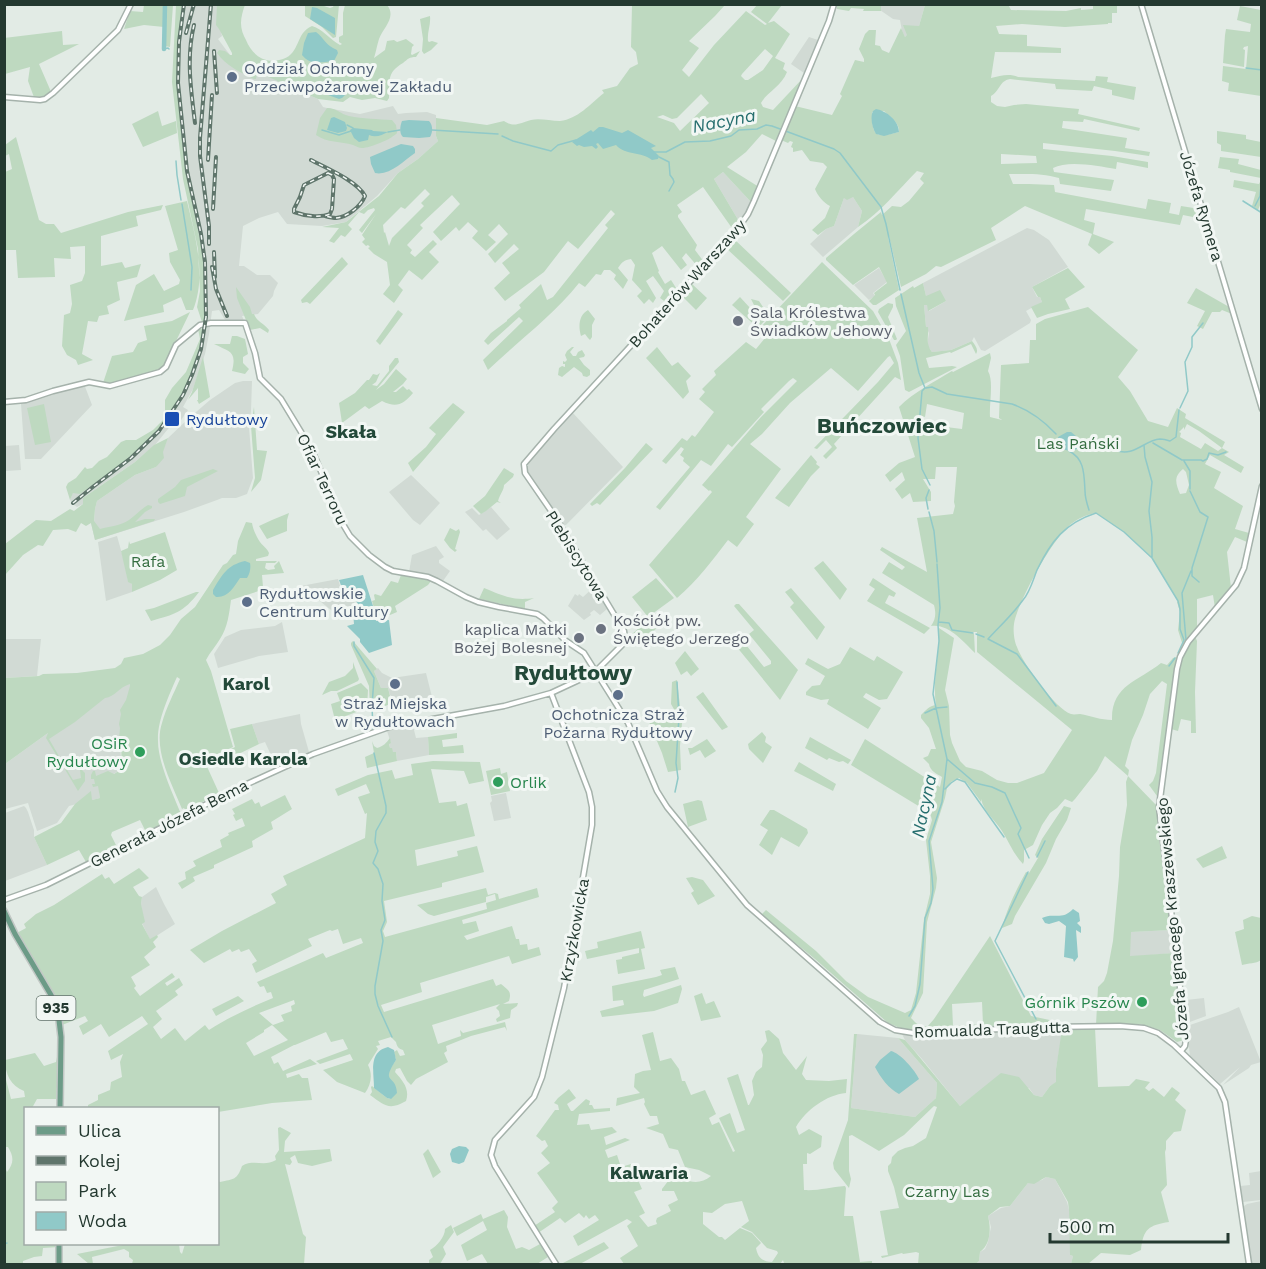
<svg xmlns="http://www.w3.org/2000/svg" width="1266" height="1269" viewBox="0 0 1266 1269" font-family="'Work Sans',sans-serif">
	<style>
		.built { fill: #d1dad4 }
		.green { fill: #bed9c0; fill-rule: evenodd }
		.water { fill: #90c9c8 }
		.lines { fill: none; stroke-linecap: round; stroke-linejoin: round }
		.stream { stroke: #90c9c8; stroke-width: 1.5 }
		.river { stroke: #90c9c8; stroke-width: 4.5 }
		.tertiary-casing { stroke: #a5b2ab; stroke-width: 7 }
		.primary-casing { stroke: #c2c8c5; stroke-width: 8 }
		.tertiary { stroke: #fff; stroke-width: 4 }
		.primary { stroke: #6c9b87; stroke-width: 5 }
		.rail-casing { stroke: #5f756b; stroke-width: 4 }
		.rail { stroke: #f2f7f4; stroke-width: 1.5; stroke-dasharray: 4.5; stroke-linecap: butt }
		.service-dot { fill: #5c6f8a; stroke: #f2f7f4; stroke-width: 2 }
		.worship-dot { fill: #6b7280; stroke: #f2f7f4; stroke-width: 2 }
		.transit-dot { fill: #1a4fb4; stroke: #f2f7f4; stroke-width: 2 }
		.leisure-dot { fill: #2e9e5b; stroke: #f2f7f4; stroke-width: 2 }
		.labels { text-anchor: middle; stroke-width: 6; stroke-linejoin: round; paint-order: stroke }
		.shield { fill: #f2f7f4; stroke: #62726b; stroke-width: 1.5 }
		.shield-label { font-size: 15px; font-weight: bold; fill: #243930 }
		.service-label { font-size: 16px; fill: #4e5e75; stroke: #f2f7f4; text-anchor: start }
		.street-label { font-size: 16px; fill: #243930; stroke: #f2f7f4 }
		.worship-label { font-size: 16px; fill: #5b616d; stroke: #f2f7f4; text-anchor: start }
		.transit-label { font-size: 16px; fill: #164399; stroke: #f2f7f4; text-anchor: start }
		.park-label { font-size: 16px; fill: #336c3f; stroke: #f2f7f4 }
		.leisure-label { font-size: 16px; fill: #27864d; stroke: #f2f7f4; text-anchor: end }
		.water-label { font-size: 18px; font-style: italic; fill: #256e6e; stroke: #f2f7f4 }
		.neighbourhood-label { font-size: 18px; font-weight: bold; fill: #234939; stroke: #f2f7f4 }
		.district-label { font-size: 22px; font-weight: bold; fill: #234939; stroke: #f2f7f4 }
	</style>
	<rect width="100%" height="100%" fill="#e2ebe5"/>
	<path class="built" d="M182 5H233L221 32 222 36 218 39 230 55 240 64 253 71 274 79 318 99 323 107 327 108 360 114 393 106 398 114 406 113 427 112 436 115V136L438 141 418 159 398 173 377 196 346 222 322 226 287 224 278 212 259 218 243 226 239 266H244L257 275H270L278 283 274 291 273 296 258 314 242 316 245 323H227L219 310 212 311 209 334 205 354 193 389 183 407 188 410 177 426 173 424H172L155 445 135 462 83 498V504L77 507 74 505 70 500 73 492 117 468 152 438 172 412 190 378 200 348 204 329 205 295 203 254 185 168 178 96 177 54Z
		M881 5H925L919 26 905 37 902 31 900 20 893 19 880 10Z
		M809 37 818 40 804 73 791 64Z
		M723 172 750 201H754L740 223 714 179Z
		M853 197 862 211 858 227 823 257 810 244 826 229 834 226 844 198Z
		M1027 228 1034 230 1049 240 1068 267 1032 287 1037 297H1040L1042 302 1026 311 1031 320 1030 323 985 351 981 350 974 337 972 341 951 350 932 352 927 345 929 333 926 327 924 305 927 304 929 311 946 301 926 296 923 283Z
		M879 268 887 282 873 293 875 296 869 300 854 285Z
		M243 381H252L251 411 249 427 253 478 247 494 236 498H222L217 500 184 512 95 540 91 523 94 522 95 509 97 501 135 475 156 467 168 438 188 419 210 400 235 383Z
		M84 384 92 405 41 459H25L21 404Z
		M572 412 623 467 566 525H563L527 472 526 468 527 464 531 458Z
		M19 445 21 470 6 471 5 469V446Z
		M411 475 440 503 420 525 413 520 389 492Z
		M491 507 510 529 497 540 486 529 483 531 465 512 472 508 479 515Z
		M117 536 124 561 128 581 132 584V592L106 601 98 542Z
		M436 546 444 557 439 560V563L450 571 443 581 409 572 412 555Z
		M338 579 341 589 351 594 357 609 344 611 336 614 301 586Z
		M594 587 607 609 600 615 594 610 590 613 591 615 584 620 568 606 575 594 578 596 579 594 583 597Z
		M282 622 288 652 259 656 218 668 214 654 225 637 241 630 275 626Z
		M5 639H41L37 676 5 678Z
		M148 661 151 668 120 747 122 769 102 781 99 786 100 798 69 806 57 823 37 831 28 803 5 809V764Z
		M378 668 382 673 392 678 426 673 432 697 406 701 395 699 390 695 388 688H381L374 671Z
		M300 714 301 724 309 752 276 766 265 742 259 744 252 724Z
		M413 726 416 738 428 737 429 755 397 761 396 752H393L390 748 389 743H391L387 731Z
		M506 793 511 818 494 821 490 803 492 801 491 796Z
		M24 806 26 808 28 812 34 830V837L47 865 5 881V813Z
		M156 887 164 904 175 924 150 940 142 923 141 904 142 897Z
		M1172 930 1174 953 1130 957V932Z
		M1204 998 1206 1016 1187 1023 1185 1022 1184 1013 1188 1012 1186 1000Z
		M1239 1007 1261 1062 1251 1065 1249 1068 1223 1085 1240 1067 1220 1084 1207 1071 1190 1057 1187 1026 1228 1012Z
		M1061 1027V1040L1056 1069V1083L1050 1086 1042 1097 1034 1095 1029 1088 977 1093 960 1106 922 1059 905 1040 901 1032Z
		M857 1034 898 1038 937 1083 936 1098 915 1117 851 1108Z
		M1261 1171V1200L1243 1202 1240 1186 1250 1185 1249 1173Z
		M1046 1177 1055 1179 1067 1202 1069 1210 1070 1235V1255L1073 1256 1071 1264H976L979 1261 980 1252 985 1249 988 1242 991 1227 988 1216 1001 1208 1010 1206 1028 1183 1042 1180Z
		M1261 1201V1264H1252L1245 1231 1241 1208 1247 1204Z"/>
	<path class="green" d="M1008 4 1011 10 1066 11 1081 8V10L1093 9V5H1117V13H1112V23H1108V24L1065 27 1022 24 996 26 999 34 1027 35V46L1061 48V53L995 52 991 78C1000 76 1009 73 1018 77L1095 81 1096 76 1108 77 1107 82 1136 87 1134 100 1112 95V90L1094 86 1092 91 1056 89 1055 84 1010 79C999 81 1000 91 991 96V102L997 106 1005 107 1014 105 1026 104 1079 109 1078 114 1140 128 1139 131 1084 119 1083 122 1063 121 1062 128 1127 138 1125 148 1150 152 1149 156 1115 151 1043 143V149L1112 156 1148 162V168L1117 162 1116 169C1098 166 1068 160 1053 168L1054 172 1114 180 1111 191 1060 184 1059 178C1043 173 1026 174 1009 174L1013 184H1029L1054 185 1055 192 1146 209 1148 199 1171 203 1169 213 1179 215 1181 206 1200 209 1203 219 1183 215 1180 225 1086 209 1084 220 1095 223 1093 234 1114 242 1099 254 1088 245 1092 234 1025 206 991 228 996 240 941 267 936 266 926 274 901 287 889 236 888 237 899 290 876 305H873L869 301 875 295 874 293 887 283 879 267 853 285 826 260V258L854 234 881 212 882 215 892 206 901 207 909 201 924 183 920 179 924 173 917 171C898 190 881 212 858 227L862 211 853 197 847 200 844 198 834 226 826 229 818 235 812 230 825 218 830 206C824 203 817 195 815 189L827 167 823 163 810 161 802 150 793 152V148L791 147 793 142 790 141 788 143 781 140 795 106 832 115 842 96 840 94 855 60 864 62V59L859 49 865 34 869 30H876L875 45 880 46 882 50 889 53 901 28 905 37 907 35 903 25 919 26 925 5ZM884 111C890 117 900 123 899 132 876 138 872 137 872 112ZM1001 154 1036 156 1037 163 1001 164Z
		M144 5H165L164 27 144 25 124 29 130 11 143 12Z
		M166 5H173L170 47 165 46Z
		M176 5H182L177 54 178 96 185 168 203 254 205 295 204 321 202 322 197 307 200 291 198 249 183 179 172 82Z
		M217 5H245C243 10 241 17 241 23 241 29 243 35 246 40 252 55 265 65 283 59 301 53 295 33 312 26 323 29 330 40 340 45L342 44 339 42V37L343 35V13L345 5H387C397 17 383 28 379 39 377 45 376 52 374 58L385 50 387 41 394 40 397 42 406 39 414 45 412 47 411 54 412 55 420 51 416 57C409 57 408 59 403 63 386 73 390 81 389 98L387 101 375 98 362 100 350 97 343 102 318 99 257 72 256 79H254C240 72 226 66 217 53L219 50 225 51 230 55H232V53L219 29 216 25Z
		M305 5H321L330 8 333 7 334 5H339L336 37 333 38 322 27 305 16Z
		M632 5H725L715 16 689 41 699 48 682 70 689 77 714 45 746 11 765 25 767 24 751 12 757 5H782L768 23 774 21 790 34 775 58 785 63 783 69 787 72C781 87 768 91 761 103L763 107 773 110 803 78 778 142 762 134 746 152 727 167 759 187 754 201H750L723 172 714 179 740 223 734 231 703 187 677 205 682 212 678 215V217L697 245 695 250 704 262 698 267 686 253 682 258 687 265 681 270 662 246 652 253 659 271 658 272 665 284 671 280 678 291 667 303 660 298 664 291 653 276 646 281 656 298 653 303 649 299 644 304 637 296 642 291 632 280 635 265 631 259C624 260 622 262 618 268L628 280 623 289 614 279 616 275 610 270H604L601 275 596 274 585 287 579 283C553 316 518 341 488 370L483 360 523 321 519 317 488 345 484 341 491 333 507 321V320L521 308 519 305 541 284 547 300 553 297 608 228 605 225 615 214 611 210 578 249 568 241 544 272 505 301 494 288 510 273 502 263 519 249 514 244 495 263 488 254 508 234 499 224 488 235 496 242 486 251 472 238 478 231 468 222 459 231 456 227 441 241 433 232 460 204 452 195 420 225 423 228 407 245 412 250 410 253 415 257 433 240 437 244 429 252 439 262 422 280 409 270 398 285 403 290 394 303 383 294 390 285 387 262 374 254 368 248 370 247 368 245 366 246 362 242 365 239 362 235 376 214 362 233 359 230 375 210 374 208 368 210 364 214 359 212 348 225 352 229 345 237 341 235 334 243 329 241 339 228 322 227 346 222 379 196 398 173 418 159 438 141 436 136V118L487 125 504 121C514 128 520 123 531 120 540 118 550 121 560 121 578 119 590 104 604 93L602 90 617 86 630 68 638 64 636 52 631 47ZM765 49 773 56 763 70 748 80H745L741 76 742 74ZM701 94 709 103 680 131 674 123 657 117 663 115 672 119 677 118ZM425 189 430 194 421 203 424 206 392 238 389 246 385 232 384 233 383 225 401 207 405 209Z
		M836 5H881V11H863L864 9 851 8 849 11 837 9Z
		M1240 6 1261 10V96L1228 91 1229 83 1222 81 1223 66 1246 69 1248 46 1244 47 1243 49 1245 50 1244 67 1223 63 1225 35 1226 29 1250 32 1251 24 1237 20Z
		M430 16C431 25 427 32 428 41L429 42 432 41 438 43 431 50 424 54 422 51 423 39 420 19Z
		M62 31 63 45 79 44 39 64 52 94 45 99 35 100 28 81 30 67 5 74 4 38Z
		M327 108C337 108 340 114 349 116 363 119 378 119 392 120L396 125 397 133C392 139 370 148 362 148 359 148 356 146 353 145 341 141 327 143 316 135L320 118Z
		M158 111 162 126 176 121 177 133 143 147 132 124Z
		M1217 131 1246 135V139L1261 142V157L1221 151V145L1217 143Z
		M16 137 39 220 46 224H54L61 233 128 212 163 205 161 210 136 216 138 226 101 236V266L122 262 125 268 141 264 137 277 117 282 120 300 107 306 109 314 99 316 97 322 88 321 82 354 93 360 78 365 76 360 67 355 62 346 64 315 70 313 72 304 70 285 82 281 85 273V246L70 247 71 259 54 258 55 277 18 278 16 250H6L5 251V172L12 169 9 154 5 156V145Z
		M1220 157 1239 159 1238 164 1261 170V178L1230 172V170L1218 168Z
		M1234 180 1259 184 1261 180V203L1258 210 1252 206 1256 192 1233 187Z
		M187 201C195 236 207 275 193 310H186L181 297 163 305 164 312 124 321 136 285 154 274 164 291 179 284 180 280 170 262 169 253 178 250 165 206Z
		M734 239 791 293 783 301 726 248Z
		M342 257 348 264 310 304 307 302 302 303 301 300Z
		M822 262 873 311 889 339 898 363 901 380 895 377 834 444 837 448 826 459 823 456 832 447 826 440 817 449 814 448 878 382 894 363 890 356 888 357 858 391 831 368 790 403 762 434 750 444 781 469 746 517 754 524 737 547 728 540C712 561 697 581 677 598L649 565 712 492 710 490 709 491 702 485 761 417 797 381 793 378 789 381 761 409 764 412 732 447 728 444 711 466 701 460 660 510 656 507 690 467 683 461 684 458 680 455 684 449 681 447 666 464 662 461 682 438 687 441 692 435 695 437 714 412 699 399 705 392 702 389 716 375 714 371 746 342 756 349 765 338 758 330Z
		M1068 268 1085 287 1065 299 1070 309 1048 314 1037 318 1031 307 1042 302 1040 297H1038L1032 287Z
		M923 283 926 296 940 290 946 301 928 311 927 305H924L926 327H928C929 338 925 342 932 352L951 350 972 341C975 345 979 350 976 354L971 344 951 353 950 352 926 358 929 368 952 366 957 367 909 392 905 390 900 356 896 345 906 331 896 306 895 298 913 286 914 288Z
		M692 284 707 298 696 310 682 296Z
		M236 287 250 307 252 314H254C257 322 264 323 269 330L268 333 260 328 250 330 237 298Z
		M1196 288 1231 308 1232 314 1222 310 1220 312H1212L1203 329 1197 326 1205 311 1187 303Z
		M740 297 751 309 754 305 751 299 759 301 763 307 776 308 758 328 732 305Z
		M888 303 893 304V307L888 317 897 339 896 340H894L878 312 879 309Z
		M1088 307 1138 350 1118 377 1130 391 1148 421 1168 427 1177 408 1186 414 1185 418 1225 442 1222 448 1229 452 1224 455 1244 467 1241 473 1210 455 1205 464 1221 472 1214 488 1243 506 1235 529 1249 533 1247 542 1235 537 1227 552 1231 588 1215 608 1213 595 1197 599V628L1183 646 1178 630 1180 612 1177 602 1178 601 1152 558 1124 532 1096 513C1088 514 1077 519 1071 524 1054 536 1017 603 1014 624 1013 630 1014 641 1017 647 1022 662 1056 710 1071 714 1074 715 1077 714 1080 714 1091 716 1101 720 1112 720 1111 685 1139 681 1161 663L1167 665 1173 658 1177 657 1157 796 1149 785 1153 781 1156 773 1167 684 1162 681 1150 694 1143 715 1132 740 1125 766 1129 770 1128 776 1157 806 1158 829 1168 914 1170 915 1172 930 1131 932 1130 956 1174 953 1184 1040 1177 1042 1160 1030 1140 1024 1096 1025 1098 987 1104 981 1107 973 1113 941 1119 876 1120 847 1127 805 1126 782 1128 776 1105 756 1097 771 1075 799 1072 802 1065 799 1057 808 1050 813 1042 825 1033 845 1024 850V861L1023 864C1014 855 1009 842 1002 831 995 820 984 812 981 799V802L967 783 959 778 951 782 947 788 945 798 931 842 937 878 936 888 927 922 923 993 911 1018C917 1024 919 1027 928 1026L934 1019 990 936 1031 1016 1059 1022 1060 1024 1008 1025 954 1030H912L903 1029 888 1023 815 959 761 915 766 910 816 951 846 981 868 997 905 1013 911 1010 916 993 924 919 930 894V876L926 840 932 820 930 813 851 765 865 739 940 787 942 777C937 774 930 771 929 764L923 758 928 756 931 749H936L929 728 921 718V715C926 710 929 706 936 705 932 680 940 654 939 628L954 638 945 690 949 706 950 735 952 743 960 761 966 767 982 771 997 780 1008 783H1017L1044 773 1072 730 977 652V632H972L974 634 975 653C964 642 948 623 931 626 936 619 936 613 934 605L882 573 889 562 902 570 905 567 880 550 882 547 927 572 917 518 953 514 955 506 954 502 957 467H936L935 479H923L931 492V501L913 502 910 493 902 499 895 489 905 480 902 472 890 482 885 475 899 463 915 457 899 407C914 392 934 382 952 371L953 372 990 353 991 358 988 371C994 381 989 404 990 417L1002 420 999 418 1001 365 1029 363 1030 340H1036V324L1045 319ZM927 404 964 413 962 429 922 424V416L925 417ZM1187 424 1199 431 1222 448 1218 451 1205 443 1201 449 1180 437 1181 433 1179 432 1184 427V430ZM1183 469 1186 472 1189 485 1186 493 1180 494C1176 484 1173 477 1183 469ZM982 1002 983 1024 953 1026 952 1004Z
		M398 310 403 314 380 345 376 341Z
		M588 310 595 319 592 325V337L590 340 588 338 585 334 581 336C578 326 579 315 588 310Z
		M190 312 165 364 162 368 156 372 111 385 103 383 112 356 133 352 138 343 147 340 144 326 172 321Z
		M198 329H204C196 368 181 406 153 436 132 459 105 476 80 494L73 493 70 500 66 487 68 483 76 478 85 467 87 469 92 468 99 461 107 457 121 442 126 440H136L153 430 165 418V400L172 388 186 372 200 339Z
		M232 336H237L245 339 248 354 243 357V363L249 369 245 374 232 371C237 351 230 352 214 344H230Z
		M572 347H574L570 352 573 356H576L578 352 582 350 585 355 584 357 579 358 584 365 590 370V375L587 377 583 376 582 373 574 367 562 377 558 375 559 368 562 366 565 367V364H563V361L565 362 567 360 565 355 567 351Z
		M657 347 672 366 678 362 691 376 686 381 689 392 683 399 646 358Z
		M203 357 210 397 199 404 197 400H198V388L188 400 192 392Z
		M395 358H398L399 362 376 390 384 384 396 369 407 379 403 384 393 392H396L403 386 407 390 409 389 413 393C403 405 396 408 382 401L369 409 365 406 342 423 339 403 355 393 367 380H369L373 374 377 375 380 373 376 382 372 385 377 386 389 371V366Z
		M453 403 465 412 413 472 408 463 426 447 436 434 429 428Z
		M44 404 51 442 35 445 27 408Z
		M254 407 257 450 267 451 261 480 251 492 255 478 251 426Z
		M168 438 163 452 164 458 156 467 135 475 97 501 95 509 94 521 100 529C110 526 120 526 129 520 135 516 141 509 148 505L152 506V508L145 512 135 522 145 519H155L154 521 95 540 91 523 86 526 81 523 76 532 68 529 53 530 43 546 38 545 23 555 5 575V544L36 520 51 521 70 509 74 511 83 504V498L135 462 154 445Z
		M646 443 653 449 600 505 597 503 592 506 590 504 625 468Z
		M811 455 817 462 816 464 820 467 811 476 789 507 775 498Z
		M504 468 514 474 513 477 504 485C504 490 500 494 498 501L501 503 497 502 486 511 481 514 473 506 485 496Z
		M213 469 218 471 187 487 185 496 160 504 158 502V499L175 487 181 480Z
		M289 513 287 520V531L267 539 259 526 272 520Z
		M246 522 252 523C253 529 256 536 260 542 263 546 267 548 269 553L268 556 256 559V561H277L275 563H266L265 568 268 570 275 569 274 566 279 561 284 573 262 575 263 587 262 590 231 600C229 614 228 626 220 639 216 646 210 652 206 660L211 671 233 747 204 760 219 793 186 811 184 808 182 809C172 784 153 750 162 723 166 708 174 693 180 679L177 677C169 695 157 721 158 741 158 763 173 794 181 814L146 832 140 820 112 832 111 835 117 847 86 862 79 850 47 865 34 837 61 823 75 804 91 791 92 800 100 798 98 786 93 787 92 784H95L94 779H91V775L93 771H95L96 776 108 771 114 774 122 769 121 743 119 738 120 728 119 724 121 714 120 710 126 700 130 686V684C119 687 115 697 105 698L75 722 49 739 73 780 81 778 80 770H82L85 773V781L78 791 46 738 48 733 5 764V678L39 676 43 674 77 673 115 668 121 664 124 658 143 654 160 645 170 635 181 619 195 607 223 565 227 563 233 555 236 554 238 541Z
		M450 528 456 531 459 529 460 532 455 549 457 550 455 552 450 548 444 540Z
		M165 532 177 570 160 580 132 592V584L128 582 121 551 128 548 129 541 130 544Z
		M823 561 847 589 840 600 814 568Z
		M401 575 420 578 431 581 428 585 395 606 397 612 390 615H376L372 601 375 600 374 595 375 594 381 596 391 581 398 583Z
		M656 578 674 598 648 617 632 597Z
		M873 578 896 593 894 597 889 595 885 603 930 628 924 634 867 601 875 589 869 585Z
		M484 588C504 596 513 601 534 598L525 602V609L479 599Z
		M791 588 825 627 817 640 790 607 794 603 785 592Z
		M196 592H199C183 613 175 614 151 621L145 610 154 608Z
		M736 604H739L798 670 780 700 736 646 742 640 764 667 771 664V661L749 634 754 630 734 606Z
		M650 618 657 628 640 643 631 638V635Z
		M1195 636 1197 641 1195 692 1196 733H1191V721L1181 719 1178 731 1171 729C1175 697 1174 664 1195 636Z
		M353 641 377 669 374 671 381 688H388L390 696 396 701C388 705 379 710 370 708L369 686 351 645V643Z
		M850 647 874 661 877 656 903 672 887 699 879 700 866 693 863 697 881 708 868 729 827 704 829 699 821 700 806 695V692L812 686 820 685 825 676 805 664 808 658 828 669 840 664Z
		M685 651 699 669 691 676 687 671 681 675 675 663Z
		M353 662 359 679 358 681 337 691H331L322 695 329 682 345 676 353 668Z
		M677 680 682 723 680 746 681 770 668 772 662 753 649 722 653 713 663 711 667 717 675 711 671 704 672 682Z
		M361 683 368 690 367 708 335 720 331 704 340 701 337 693Z
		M703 692 728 727 722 730 696 697Z
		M252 724 259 744 222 762 225 759 222 754 219 755 235 747 230 729Z
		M762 732 766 737 765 742 772 747 763 763 749 749 748 744Z
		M457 733V738L442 740 443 747 463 745 464 753 429 755 428 737Z
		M810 737 851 760 848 764 843 761 839 762 829 758 827 760 805 748Z
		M390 738 391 743 389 744 390 748H392L393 752H396L397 761 367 768 365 757 374 753 372 741 374 746 377 748C384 746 386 743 390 738Z
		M707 739 716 751 705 758 700 750 690 755 688 748H692Z
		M433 761 480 762 484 781 469 784 464 771 431 769 439 803 456 801 457 806 467 803 475 836 415 850 417 866 458 856 457 851 477 846 484 872 442 883V887L384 901 387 922 383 931 385 937 487 909 486 903 496 900 495 894 486 897V902L434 916 428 914 417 905 486 888 488 895 495 893 498 894 499 899 537 888 539 897 462 920 463 924 476 921 479 931 464 936 467 940 512 926 516 939H519L520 945 527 944 528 950 539 947 541 955 512 964 509 956 420 983 422 992 381 1005 384 1012 493 979 496 986 501 984C508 990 512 991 509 1001L503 1004 518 1003 517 1006 511 1010 510 1018 497 1022 496 1019 500 1016 499 1011 496 1008 500 1004 432 1025 438 1044 461 1036 460 1030 463 1033 505 1022 507 1031 505 1027 471 1036 446 1046 447 1051 444 1053 448 1062 416 1079 411 1085 407 1081 400 1068 396 1069 395 1072C403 1081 410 1089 406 1101 389 1111 384 1105 370 1095L372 1092 371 1087 372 1086 387 1098 391 1099 388 1072 396 1060 394 1052 397 1050 400 1056 405 1055 403 1050C399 1049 397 1047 396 1042L391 1037 378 1041 380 1045 376 1046 378 1049 368 1065C373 1074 371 1085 365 1093L337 1082 323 1070 353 1060 350 1054 320 1064 316 1061 348 1049 343 1039 331 1042 326 1032 295 1045H294L271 1057 274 1064 278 1062 283 1071 310 1059 317 1064 286 1074 287 1078 299 1074 302 1078H308L312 1100 272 1103 218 1112V1108H88V1105L98 1100V1095L110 1090 111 1082 122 1077 120 1062 123 1054 111 1060 108 1051 148 1024 142 1016 109 1037 101 1024 83 1035 79 1026 88 1021 85 1016 62 1025 51 995 15 934 26 928 24 924 36 914 54 905 102 874 105 879 109 877 114 884 139 868 149 878 133 887 139 896 142 897 141 904 145 922 142 924 150 939 157 935 158 937 153 942 156 947 144 957 150 965 131 977 136 986 134 988 140 996 172 973 175 977 165 983 167 986 179 978 183 985 175 991 178 995 156 1011 162 1019 153 1027 161 1039 175 1028 185 1041 205 1025 209 1030C229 1017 251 1007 273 998L271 992 267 993 264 986 260 987 257 982 323 953 326 958 363 943 361 938 343 944 338 929 332 931 330 930 308 939 312 946 256 973 252 964 257 961 249 949 241 952 239 949 232 952 230 949 204 963 190 950 222 931 276 903 271 894 287 885 283 876 365 838 367 813 365 814 358 797 370 793 366 784 338 796 335 789 368 775 392 770 395 779 413 775 411 764ZM294 1000 295 1004 291 1006 292 1011 281 1015 284 1021 273 1025 259 1013ZM272 1025 288 1040 254 1056 246 1043 264 1032V1030Z
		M799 762 836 784 833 791 794 771Z
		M500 768 501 774 507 772 510 791 491 795 486 771Z
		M285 795 292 809 271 822 273 829 252 841 253 847 214 865V868L193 877 195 881 182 889 178 883 186 879 185 872 196 866 193 861 222 847 220 840 229 835 228 833 245 826 242 818 236 821 233 815 235 814 232 809 252 799 255 804 259 802 261 807Z
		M698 800 702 801 707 820 688 827 683 804Z
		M1064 806 1071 808 1067 820 1056 839 1046 863 1015 916 1012 924 1002 928C1007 908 1016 890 1026 872L1029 873 1038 858 1035 855 1042 839Z
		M770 810H774L807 829 808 833 799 847 781 837 772 855 759 845 768 830 760 825Z
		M1222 846 1227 858 1203 868 1196 859Z
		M692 877 703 880 715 896 698 905 691 893 694 891 686 878Z
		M1252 916 1261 918V960C1256 964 1248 963 1242 965L1235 932 1244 929 1243 920Z
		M641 931 645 948 641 949 645 969 618 974 616 960 622 959V957L639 953V948L587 959 585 951 598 948 597 942Z
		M675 967 679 979 644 990 643 995 644 997 681 985 682 989 678 1003 654 1011 602 1017 600 1011 624 1005 623 1000 613 1001 612 986 656 977 662 975 660 970Z
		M702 993 706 1004 714 1001 721 1017 701 1021 694 996Z
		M238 996 244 1001 216 1016 212 1009Z
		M1095 1028 1098 1087 1129 1086 1136 1079 1150 1082 1145 1088 1149 1091 1153 1088 1164 1097 1172 1087 1180 1093 1175 1100 1186 1110 1181 1131 1174 1132 1166 1141V1149L1165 1152 1167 1185 1161 1192 1169 1222C1149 1225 1143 1229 1141 1250L1130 1255 1101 1253 1088 1264H1071L1073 1256 1070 1255 1069 1210 1068 1202 1055 1179 1046 1177 1034 1184 1028 1183 1010 1206 1000 1207 988 1216C991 1228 991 1244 980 1252L979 1261 976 1264H918L919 1253 916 1252 903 1254 902 1253 882 1258 881 1256 888 1255 880 1211 899 1208 894 1187 888 1171V1166L891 1163 892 1157 898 1151 905 1148 913 1146 926 1138 937 1107 934 1106 904 1135 879 1151 852 1135 849 1136V1171L851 1179 849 1188 834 1169 833 1163 848 1120 854 1034H857L851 1108 915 1117 936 1098 937 1083 898 1038 905 1040 912 1048 960 1106 1001 1073 1019 1077 1034 1095 1042 1097 1050 1086 1056 1082V1069L1062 1029Z
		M769 1030 779 1039 783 1053 796 1070 807 1056 802 1074 806 1080 829 1081 847 1079 846 1093C826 1095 806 1110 796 1127L799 1135 809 1129 822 1136 821 1147 810 1154 807 1153V1164H803L804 1190C818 1191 830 1187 845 1186L846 1188 844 1216H853L860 1262 872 1261V1264H782L784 1263 783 1260 780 1264H624L620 1258 638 1246 627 1226 632 1222 627 1219 578 1246 573 1236 599 1220 595 1215 589 1219 586 1215 584 1218 579 1213 565 1223 560 1218 538 1233 534 1226 555 1212 552 1208 558 1202 537 1173 550 1163 541 1153 548 1146 545 1140 542 1141 536 1136 555 1110H559L558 1105 554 1103 558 1098 569 1089 576 1098 567 1104 571 1111H573L586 1099 590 1101 589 1105H592L594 1109 610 1108V1111L579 1114 577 1125 589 1124 591 1130 612 1127 617 1132 604 1137 606 1145 625 1138 630 1140 605 1150 608 1158 617 1155 621 1167 631 1164 642 1189 634 1192 645 1213 639 1216 648 1227 657 1224 656 1221 657 1218 671 1211 668 1205 678 1200 674 1191H662V1189L672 1176C686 1180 698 1187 711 1176L699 1170 685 1167 678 1150 669 1148 663 1134 646 1128 659 1124 657 1116H650L644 1104 645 1102 644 1098 616 1106 617 1098 640 1093 634 1087 635 1074 643 1071 651 1070 642 1035 653 1032 660 1061 671 1058 679 1069 682 1081H685L691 1095 705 1090 716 1114 709 1118 712 1125 719 1122 733 1152 735 1151 719 1118 730 1113 737 1133 745 1130 727 1078 738 1074 748 1105H749L754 1095 752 1081 756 1072 762 1067 763 1055 761 1049 767 1041 765 1031ZM742 1201 749 1221 741 1227 752 1232 767 1248 777 1251 778 1253 772 1262C762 1261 758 1258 756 1248L761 1243 752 1233 740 1228 725 1240 722 1237H719L703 1224V1212L712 1213 725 1204Z
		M35 1053 44 1066 56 1062 57 1057H59L56 1099H37L32 1108H26V1244H59V1247L43 1248 42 1256 34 1257 23 1261V1264H5V1167L7 1172C14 1163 14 1157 8 1147H5L4 1072 11 1099 25 1097 24 1091C11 1086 5 1074 5 1060Z
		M280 1127 291 1133 285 1141 284 1152 330 1149 332 1161 312 1166 298 1163 295 1155 290 1158 292 1162 290 1165 285 1164 303 1234 306 1237 304 1264H132L133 1260 129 1257V1252L124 1249 92 1257 93 1264H89L77 1254 128 1244H179L180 1252 182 1254 185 1244H218V1181L220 1182C234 1179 237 1180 242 1166 253 1159 265 1167 276 1160L275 1156 279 1150 278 1128Z
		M428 1149 441 1172 433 1178 423 1154Z
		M504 1210 508 1217 507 1227 516 1249 522 1247 529 1250 540 1244 548 1257 537 1264H488L482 1254 467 1261 461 1245 487 1230 483 1221 457 1236 453 1228 481 1214 483 1219Z
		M451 1225 454 1232 443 1247 446 1254 440 1264H429V1260L433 1257 430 1250C437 1246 445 1237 445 1229Z
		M604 1242 609 1248 580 1264H561Z"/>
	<path class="water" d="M312 7 317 8 335 18V35L310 19Z
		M316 32C325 39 325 45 337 50L338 53 334 61C320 62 311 66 302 55L304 43 308 33Z
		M316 83 344 86 347 87V93L342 98 339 99 312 89V84Z
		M876 109C887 111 899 121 899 132L884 136 876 134C872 128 870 117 873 111Z
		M334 117 345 122 347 128 346 131 338 133 327 130 331 118Z
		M409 120 429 121C433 125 433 132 430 137L419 138 403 137C399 133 400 126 402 121Z
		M599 127H603L622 133 628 130 656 146 651 148 659 156 658 159 652 160C641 151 626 156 616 145L603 149 598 143 596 144 598 147 596 149 592 146 584 147 579 145 577 146 572 142 591 130 593 132Z
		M353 128 372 130 373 131 388 132C382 135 376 138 369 135L368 140 359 142 354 138 350 130Z
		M401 144 413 146 415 149V153C403 161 390 176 375 173L371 164 370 157Z
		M1067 432H1071L1076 436 1082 445C1074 452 1070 452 1060 448L1058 437Z
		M245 561 250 563C251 568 250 573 247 578H240C234 587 228 598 216 597L213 594V590C222 575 227 565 245 561Z
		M363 575 374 609 376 621 389 620 392 645 369 653 360 642V639L347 626 354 624 353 613 358 610 359 606 351 593 342 588 339 580Z
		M1073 909 1079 913 1080 921 1077 923 1081 927V933L1076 930 1078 957 1074 962 1073 959 1064 957 1066 926 1059 921 1049 924 1045 923 1042 918C1053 912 1062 921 1073 909Z
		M388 1047 394 1050 396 1060C380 1085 396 1073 397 1093L391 1099 387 1098 374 1088C374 1072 368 1052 388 1047Z
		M891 1051C900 1053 915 1070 919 1079L899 1094C889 1089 880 1077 875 1067L880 1060Z
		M459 1146 466 1147 469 1150 464 1162 459 1164 452 1162 450 1154 452 1149Z"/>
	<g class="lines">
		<path class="stream" d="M1261 34H1262
			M164 49 168 48 169 49
			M1246 68 1262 70
			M347 125 353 128
			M322 130 339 135 351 131
			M432 130 498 134
			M388 132 400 130
			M502 136 513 141 551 151 558 145 576 140
			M654 152H666L685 142 710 141 731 136 739 130 757 129 766 125 772 126 834 149 840 153 881 207 886 224 900 290
			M659 157 669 162 670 175 673 179 674 182 669 191
			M176 161 177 175 181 200
			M1243 201 1262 213
			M182 204 192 267 191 290
			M1255 206 1260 196 1261 186
			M901 294 919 373 925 388 922 391 918 438 922 469 930 485
			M926 388 932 387 947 394 1012 404C1029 410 1044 421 1056 434
			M1180 408 1188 391 1185 362 1192 347V337L1203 323
			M1153 443 1182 460H1201L1203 461 1207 459 1209 453 1218 455 1226 452
			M1082 445 1096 448
			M1144 445 1145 457 1152 482 1149 511 1152 537V557
			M1115 450C1134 458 1144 440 1160 439 1163 439 1167 440 1170 441L1176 437 1179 410
			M1069 451C1085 459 1084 475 1085 491 1085 497 1087 504 1089 510
			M1184 461 1190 471V489
			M1190 491 1200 512 1208 517 1192 568V576L1199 582
			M928 509 926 498 929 490
			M929 512 934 531 937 562
			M939 622 949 623 952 630 973 633
			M976 634 984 637
			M1186 640 1182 593 1191 571
			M354 642V646L374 678 372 706 373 730
			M1169 666 1175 658
			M1056 706 1017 654 988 639C1000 626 1013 614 1023 600 1030 592 1033 580 1037 570 1051 541 1065 523 1096 513L1124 532 1152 558 1178 601 1180 609V629L1184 640 1178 653
			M925 713 936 708 947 707
			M374 753 386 806V813L376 831 375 842 378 851 373 863 378 869 383 884 382 901 385 920 381 930 383 941 375 986V994L378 1006 392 1037
			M947 759 975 783 992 787 1005 793 1021 828 1018 834 1029 858
			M945 789 951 783 957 779 965 782 1004 837
			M675 792 678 778 676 763 679 717 677 682
			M1037 857 1045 841
			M1028 872 995 941 1036 1019
			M909 1016 915 1006 920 984 925 918 931 903 933 889 929 841 942 802 947 759 933 694 939 641 938 625 940 608 937 564
			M4 1244 7 1243"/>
		<path class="river" d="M164 49 165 4"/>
		<g class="tertiary-casing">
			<path id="tertiary" d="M1141 4 1262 409
				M4 97 40 100 45 99 53 93 118 30 131 4
				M4 402 26 400 53 391 89 382 110 386 160 372 166 367 176 345 200 325 211 323H245L255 353 260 378 281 399 312 450 344 526 350 536 369 555 385 567 393 571 428 577 437 581 466 597 478 602 499 607 537 614 543 618 566 641 584 653 628 723 657 791 667 807 747 905 880 1022 895 1030 913 1033 1046 1027 1120 1026 1144 1028 1158 1033 1174 1045 1219 1088 1225 1102 1249 1264
				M551 693 589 792 592 807V825L564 988 542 1077 534 1097 495 1140 491 1155 495 1166 556 1264
				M4 900 46 885 183 817 223 795 313 754 389 727 504 706 551 693 594 673 623 644 625 638 624 631 556 518 525 473 524 464 554 429 734 234 748 214 754 201 829 21 834 4
				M1181 1051 1185 1046 1186 1039 1159 807 1177 669 1180 657 1188 642 1236 585 1244 568 1262 486"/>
		</g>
		<g class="primary-casing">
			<path id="primary" d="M4 911 15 934 51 995 58 1012 61 1037 60 1108
				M59 1264V1244"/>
		</g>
		<use href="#tertiary" class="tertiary"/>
		<use href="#primary" class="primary"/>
		<g class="rail-casing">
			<path id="rail" d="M194 25C186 58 191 90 195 123
				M186 33 194 4
				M214 51 217 93
				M208 160 212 95
				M311 160C326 168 357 181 365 196 361 206 348 217 336 218 333 218 329 217 325 216
				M328 173 332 175 334 179 332 209 330 214C320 218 305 216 294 212V209L300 197 304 185Z
				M213 209 216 157
				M209 244V226L200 156V138L211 4
				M214 252 215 277
				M212 267 216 289 227 316
				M73 503 94 486 131 458 159 431 183 395 192 375 201 349 206 317 205 262 201 234 187 171 178 83 179 42 184 4"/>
		</g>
		<use href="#rail" class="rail"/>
	</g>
	<g class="service-dot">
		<circle cx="232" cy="77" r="6"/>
		<circle cx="247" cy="602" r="6"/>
		<circle cx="395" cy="684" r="6"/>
		<circle cx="618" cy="695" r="6"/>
	</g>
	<g class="worship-dot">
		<circle cx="738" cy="321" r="6"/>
		<circle cx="601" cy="629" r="6"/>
		<circle cx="579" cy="638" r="6"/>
	</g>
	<rect class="transit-dot" x="164" y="411" width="16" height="16" rx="3"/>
	<g class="leisure-dot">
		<circle cx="140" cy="752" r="6"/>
		<circle cx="498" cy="782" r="6"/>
		<circle cx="1142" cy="1002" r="6"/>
	</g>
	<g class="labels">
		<rect class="shield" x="36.5" y="996" width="39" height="24" rx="4.5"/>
		<g class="shield-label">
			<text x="56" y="1013">935</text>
		</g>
		<g class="service-label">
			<text x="244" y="74">Oddział Ochrony<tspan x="244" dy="18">Przeciwpożarowej Zakładu</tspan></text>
			<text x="259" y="599">Rydułtowskie<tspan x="259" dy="18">Centrum Kultury</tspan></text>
			<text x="395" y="709" text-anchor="middle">Straż Miejska<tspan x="395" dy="18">w Rydułtowach</tspan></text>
			<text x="618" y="720" text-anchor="middle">Ochotnicza Straż<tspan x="618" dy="18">Pożarna Rydułtowy</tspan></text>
		</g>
		<g class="street-label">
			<text transform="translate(1202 206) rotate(73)" y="6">Józefa Rymera</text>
			<text transform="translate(687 283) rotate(-48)" y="6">Bohaterów Warszawy</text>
			<text transform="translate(323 479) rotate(65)" y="6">Ofiar Terroru</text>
			<text transform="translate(577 555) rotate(58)" y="6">Plebiscytowa</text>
			<text transform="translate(169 823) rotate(-27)" y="6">Generała Józefa Bema</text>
			<text transform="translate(1172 919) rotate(-95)" y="6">Józefa Ignacego Kraszewskiego</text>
			<text transform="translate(574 930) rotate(-80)" y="6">Krzyżkowicka</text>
			<text transform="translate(992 1029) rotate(-2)" y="6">Romualda Traugutta</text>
		</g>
		<g class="worship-label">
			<text x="750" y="318">Sala Królestwa<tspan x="750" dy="18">Świadków Jehowy</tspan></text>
			<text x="613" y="626">Kościół pw.<tspan x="613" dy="18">Świętego Jerzego</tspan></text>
			<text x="567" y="635" text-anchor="end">kaplica Matki<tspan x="567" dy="18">Bożej Bolesnej</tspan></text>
		</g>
		<g class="transit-label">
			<text x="186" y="425">Rydułtowy</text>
		</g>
		<g class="park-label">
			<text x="1078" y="449">Las Pański</text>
			<text x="148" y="567">Rafa</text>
			<text x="947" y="1197">Czarny Las</text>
		</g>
		<g class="leisure-label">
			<text x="128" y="749">OSiR<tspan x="128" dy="18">Rydułtowy</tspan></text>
			<text x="510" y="788" text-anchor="start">Orlik</text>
			<text x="1130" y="1008">Górnik Pszów</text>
		</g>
		<g class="water-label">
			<text transform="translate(724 121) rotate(-11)" y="6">Nacyna</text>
			<text transform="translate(924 806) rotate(-78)" y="6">Nacyna</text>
		</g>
		<g class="neighbourhood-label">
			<text x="351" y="438">Skała</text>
			<text x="246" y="690">Karol</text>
			<text x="243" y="765">Osiedle Karola</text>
			<text x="649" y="1179">Kalwaria</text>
		</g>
		<g class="district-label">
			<text x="882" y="433">Buńczowiec</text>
			<text x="573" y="680">Rydułtowy</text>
		</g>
	</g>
	<rect width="1266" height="1269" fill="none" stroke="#243930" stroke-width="12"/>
	<rect x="24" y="1107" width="195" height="138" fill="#f2f7f4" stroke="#a0aba6" stroke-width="1.5"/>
	<rect x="36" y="1126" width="30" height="9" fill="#6c9b87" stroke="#a0aba6" stroke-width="1.5"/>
	<text x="78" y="1137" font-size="18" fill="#243930">Ulica</text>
	<rect x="36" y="1156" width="30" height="9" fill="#5f756b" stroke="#a0aba6" stroke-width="1.5"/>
	<text x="78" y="1167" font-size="18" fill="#243930">Kolej</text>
	<rect x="36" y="1182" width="30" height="18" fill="#bed9c0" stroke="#a0aba6" stroke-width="1.5"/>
	<text x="78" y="1197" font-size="18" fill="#243930">Park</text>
	<rect x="36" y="1212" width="30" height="18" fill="#90c9c8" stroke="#a0aba6" stroke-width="1.5"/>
	<text x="78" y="1227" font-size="18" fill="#243930">Woda</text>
	<path d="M1050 1233v9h178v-9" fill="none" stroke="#243930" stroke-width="3"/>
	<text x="1059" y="1233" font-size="18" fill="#243930" stroke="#f2f7f4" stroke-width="4.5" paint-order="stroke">500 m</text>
</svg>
